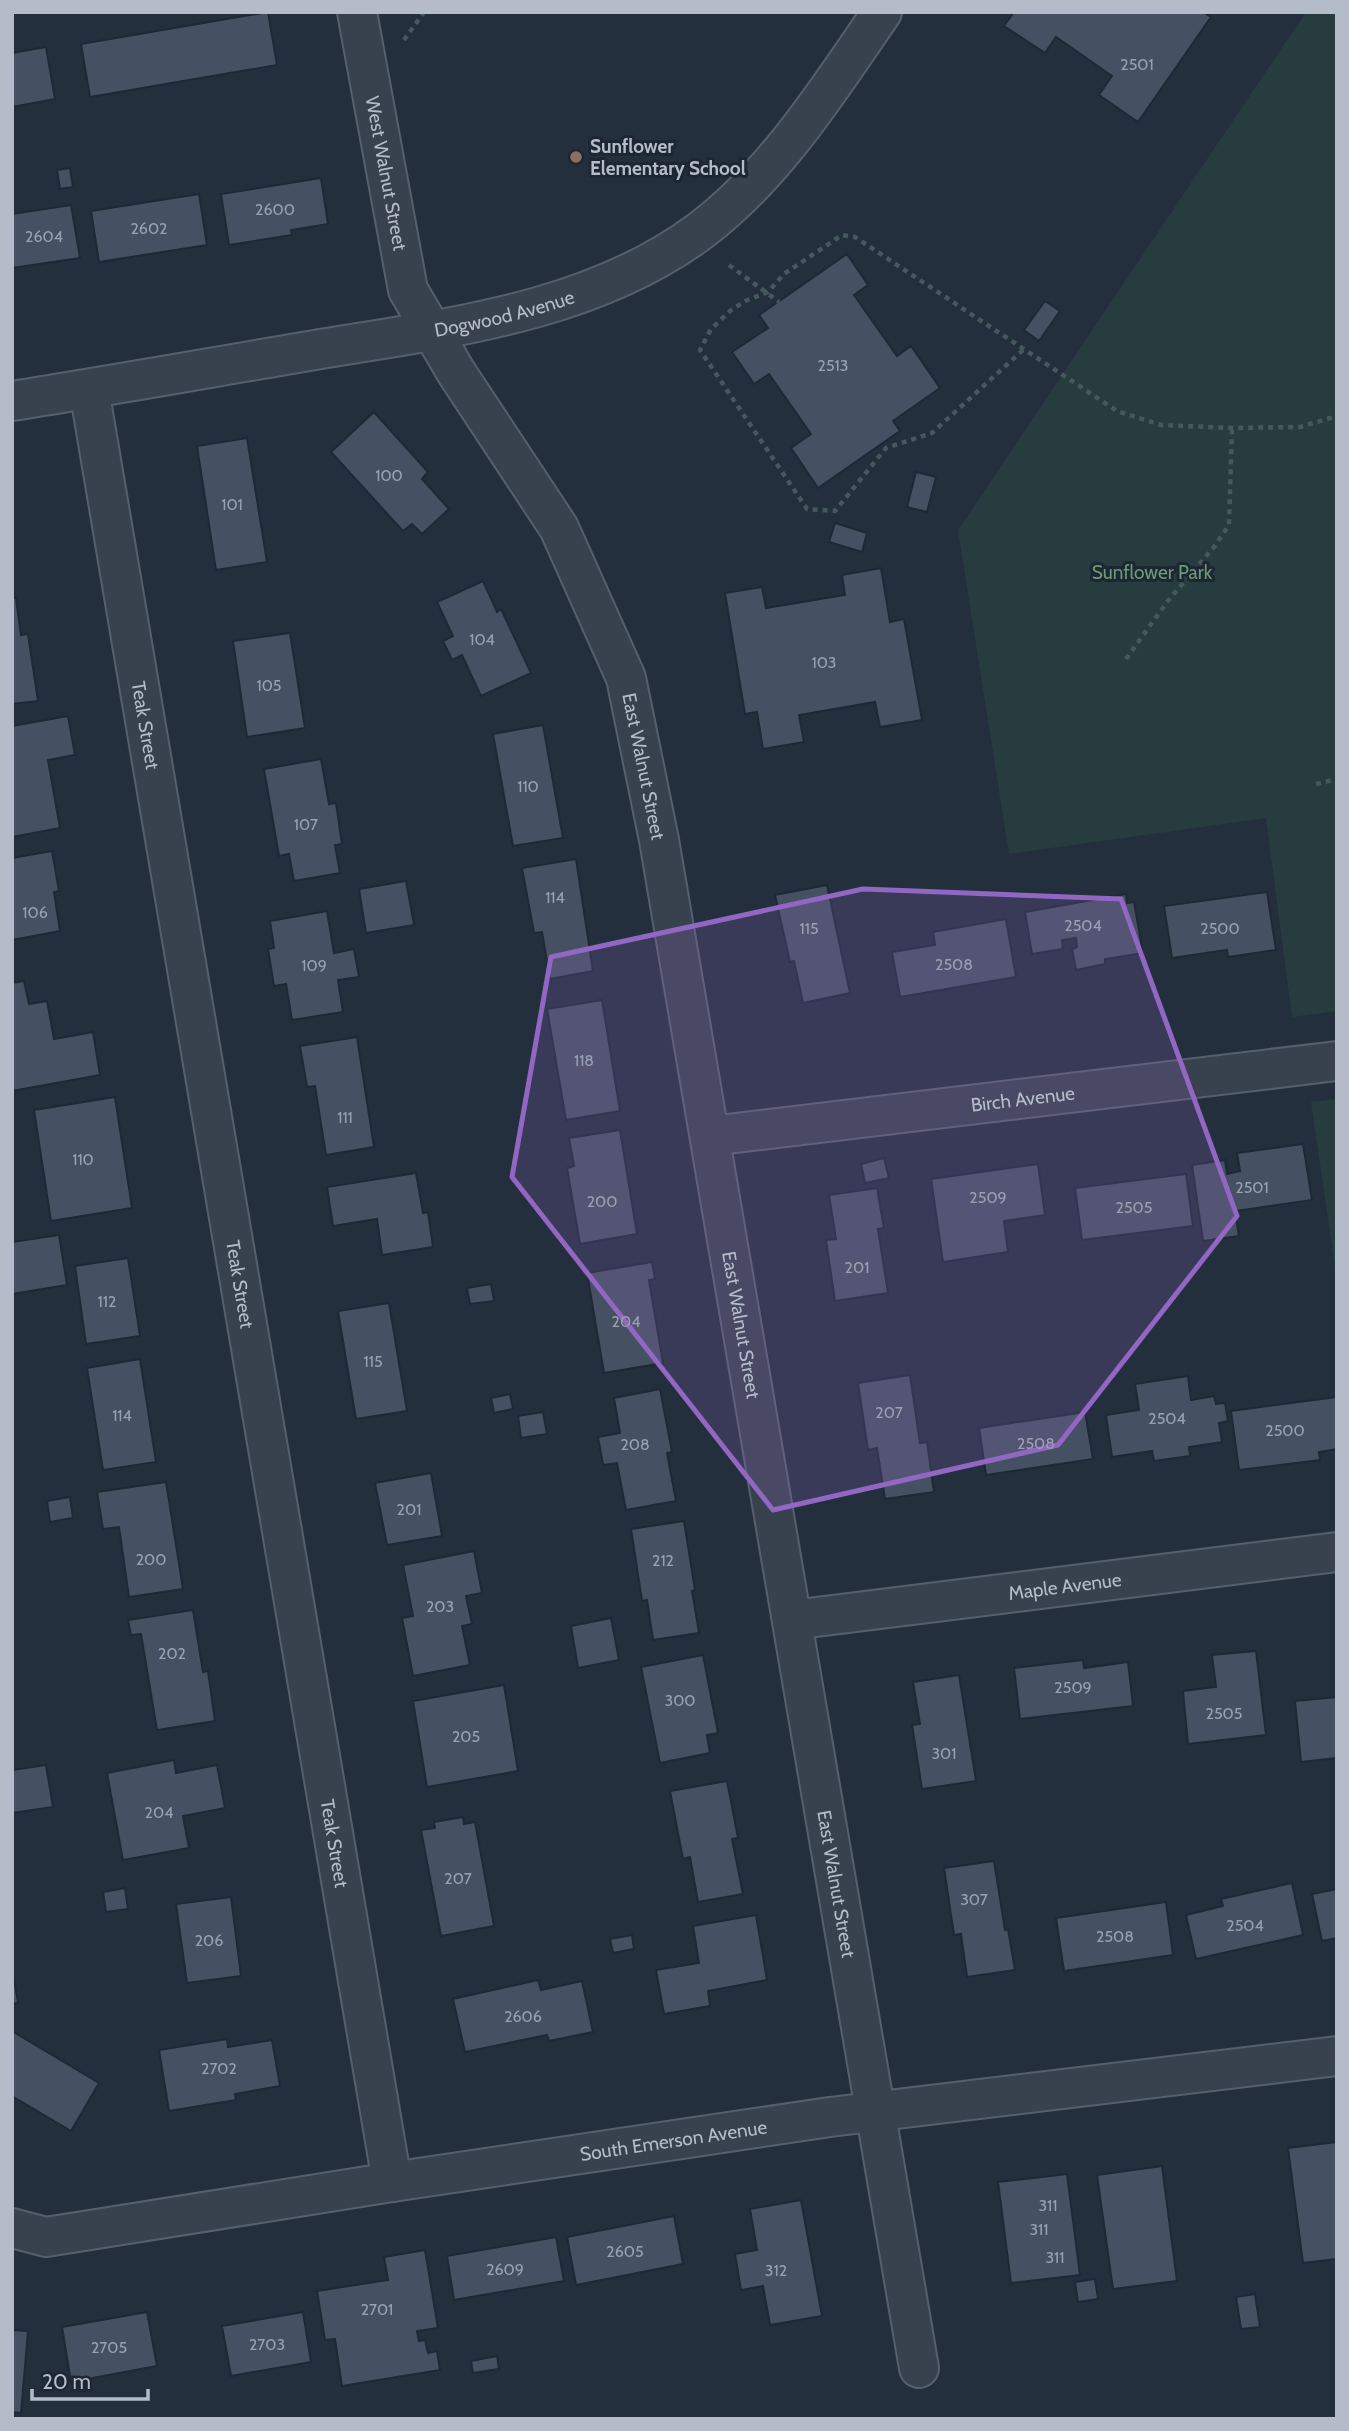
<svg xmlns="http://www.w3.org/2000/svg" width="1349" height="2431" viewBox="0 0 1349 2431" font-family="Cabin,sans-serif">
	<style>
		.green { fill: #263c3f }
		.building { fill: #455162; stroke: #1f2835; stroke-width: 2 }
		.lines { fill: none; stroke-linecap: round; stroke-linejoin: round }
		.minor-casing { stroke: #565f6c; stroke-width: 42 }
		.path { stroke: #44595c; stroke-width: 4.5; stroke-dasharray: 5 5; stroke-linecap: butt }
		.minor { stroke: #38414e; stroke-width: 38 }
		.marked { fill: #9266c3; fill-opacity: 0.2; stroke: #9266c3; stroke-width: 5; stroke-linejoin: round }
		.education-dot { fill: #8d6e63; stroke: #1d2633; stroke-width: 2.5 }
		.labels { text-anchor: middle; stroke-width: 6; stroke-linejoin: round; paint-order: stroke }
		.number-label { font-size: 16px; fill: #98a1af }
		.poi-label { font-size: 19px; font-weight: bold; fill: #b4bcc9; stroke: #1d2633; text-anchor: start }
		.street-label { font-size: 19px; fill: #b4bcc9; stroke: #1d2633 }
		.park-label { font-size: 19px; fill: #6b9a76; stroke: #1d2633 }
	</style>
	<rect width="100%" height="100%" fill="#242f3e"/>
	<path class="green" d="M1306 12H1337V1011L1292 1017 1266 818 1009 854 958 530Z
		M1337 1099V1281L1311 1102Z"/>
	<path class="building" d="M268 12 277 65 90 97 81 44Z
		M1014 12H1203L1211 17 1138 122 1099 95 1112 76 1056 37 1045 53 1004 26Z
		M46 47 55 99 12 107V53Z
		M70 168 73 187 60 189 57 170Z
		M321 178 328 224 291 230 292 235 229 245 221 194Z
		M199 194 207 245 99 262 91 211Z
		M71 205 80 258 12 268V214Z
		M847 254 868 285 854 295 897 356 911 346 940 388 893 421 900 431 818 488 791 448 811 434 769 374 754 384 732 352 768 328 759 315Z
		M1045 301 1060 311 1039 341 1024 330Z
		M374 412 428 472 422 479 449 509 422 534 412 524 403 531 331 452Z
		M247 438 267 562 216 570 197 446Z
		M916 472 936 477 927 512 907 507Z
		M835 523 867 533 862 552 829 542Z
		M881 568 890 622 904 619 922 720 880 727 875 702 799 715 804 742 763 749 757 712 745 714 725 593 762 587 766 608 845 595 842 575Z
		M483 581 497 612 501 609 531 673 481 696 462 655 452 660 443 641 453 636 437 602Z
		M12 598H16L21 635 28 634 38 701 12 704Z
		M290 633 305 728 247 737 233 641Z
		M68 716 75 755 48 760 60 828 12 837V726Z
		M543 725 563 838 513 846 493 734Z
		M321 759 329 804 336 803 342 844 335 845 340 873 294 881 289 854 279 856 264 769Z
		M52 851 59 891 54 892 60 931 12 940V858Z
		M576 859 593 971 550 979 542 932 534 933 522 868Z
		M406 881 414 925 366 933 359 889Z
		M827 885 850 993 803 1003 794 961 790 962 775 895Z
		M1267 892 1276 950 1228 957 1227 950 1172 958 1164 906Z
		M1126 894 1127 903 1134 902 1143 953 1105 959V964L1076 970 1072 949 1077 947 1076 938 1062 940 1063 949 1032 954 1025 912Z
		M327 911 334 953 354 949 359 977 338 980 343 1012 292 1020 286 984 274 986 268 949 274 948 270 921Z
		M1006 919 1016 977 900 997 892 952 935 945 933 932Z
		M24 981 29 1004 47 1001 54 1039 93 1032 100 1075 12 1091V983Z
		M602 1000 620 1111 566 1120 547 1009Z
		M357 1037 374 1147 326 1155 315 1086 307 1087 300 1046Z
		M115 1097 132 1208 51 1221 34 1110Z
		M620 1130 637 1234 580 1244 567 1168 574 1166 569 1138Z
		M1303 1144 1312 1200 1235 1211 1239 1236 1203 1241 1192 1165 1225 1160 1227 1174 1240 1171 1237 1153Z
		M884 1158 889 1178 865 1183 861 1164Z
		M1038 1164 1045 1215 1004 1221 1008 1252 943 1262 931 1179Z
		M416 1173 423 1213 428 1212 433 1247 382 1255 377 1219 333 1226 327 1187Z
		M1186 1174 1193 1226 1082 1240 1075 1188Z
		M877 1188 884 1228 878 1229 888 1293 835 1301 826 1240 836 1239 829 1195Z
		M59 1235 67 1285 12 1294V1242Z
		M128 1258 140 1336 86 1344 75 1266Z
		M652 1262 655 1279 649 1280 663 1363 604 1373 587 1273Z
		M491 1284 494 1301 470 1304 467 1288Z
		M389 1303 407 1411 356 1419 338 1311Z
		M140 1359 156 1462 103 1470 87 1368Z
		M910 1375 920 1443 927 1442 934 1492 885 1499 877 1448 868 1450 858 1383Z
		M1188 1376 1191 1400 1214 1396 1216 1404 1225 1403 1228 1421 1219 1423 1222 1442 1189 1447 1190 1456 1154 1461 1152 1451 1112 1457 1106 1415 1139 1410 1135 1384Z
		M660 1389 672 1452 667 1453 676 1501 626 1510 617 1463 603 1465 598 1437 620 1433 614 1398Z
		M510 1394 513 1409 494 1413 491 1398Z
		M1337 1397V1449L1319 1452 1320 1460 1239 1470 1231 1411Z
		M543 1412 547 1434 521 1438 518 1416Z
		M1085 1412 1093 1459 986 1475 979 1428Z
		M431 1473 442 1536 387 1545 375 1483Z
		M166 1482 183 1589 129 1597 119 1527 103 1529 97 1492Z
		M70 1497 73 1518 50 1522 47 1501Z
		M684 1521 695 1590 692 1591 699 1633 653 1640 647 1600 642 1601 631 1529Z
		M474 1551 482 1593 466 1596 472 1624 462 1626 470 1665 413 1676 402 1618 413 1616 403 1565Z
		M193 1610 203 1672 208 1671 215 1721 157 1730 141 1634 131 1635 128 1620Z
		M611 1618 619 1660 578 1668 571 1626Z
		M1256 1651 1266 1735 1188 1744 1183 1691 1216 1687 1212 1655Z
		M703 1655 718 1733 707 1735 710 1753 660 1763 641 1667Z
		M1083 1660 1084 1668 1128 1662 1133 1706 1020 1719 1014 1668Z
		M959 1675 976 1781 922 1789 912 1725 920 1724 913 1682Z
		M504 1685 518 1771 427 1787 413 1701Z
		M1337 1697V1758L1301 1762 1295 1701Z
		M174 1760 176 1773 217 1765 225 1808 183 1816 189 1848 123 1860 107 1773Z
		M46 1765 53 1807 12 1813V1770Z
		M727 1781 738 1838 732 1839 743 1894 698 1902 690 1857 683 1859 670 1791Z
		M463 1817 464 1824 475 1822 494 1926 441 1936 421 1830 435 1828 434 1822Z
		M994 1861 1005 1930 1008 1929 1015 1970 967 1977 961 1934 954 1935 944 1868Z
		M1292 1883 1303 1935 1196 1959 1186 1915 1223 1906 1221 1899Z
		M125 1888 128 1909 106 1912 103 1892Z
		M1337 1889V1938L1322 1941 1312 1894Z
		M231 1897 241 1976 187 1983 176 1904Z
		M1166 1902 1173 1955 1064 1971 1056 1918Z
		M756 1915 767 1980 708 1991 710 2006 664 2014 656 1970 699 1963 693 1926Z
		M632 1935 634 1949 613 1953 610 1939Z
		M12 1966 18 2003 12 2004Z
		M538 1980 541 1990 582 1981 593 2032 549 2041 547 2035 465 2052 453 1999Z
		M12 2031 99 2083 71 2131 12 2096Z
		M227 2039 228 2047 272 2040 280 2086 235 2094 236 2100 169 2111 159 2050Z
		M1337 2142V2259L1303 2263 1288 2148Z
		M1162 2166 1177 2281 1113 2289 1097 2175Z
		M1067 2174 1080 2275 1011 2283 998 2182Z
		M801 2200 822 2316 770 2325 763 2286 741 2290 735 2254 757 2250 750 2209Z
		M674 2216 683 2264 576 2285 567 2237Z
		M556 2237 564 2281 454 2300 447 2256Z
		M425 2250 438 2328 417 2331 419 2341 425 2340 428 2353 437 2351 440 2370 342 2386 335 2339 325 2340 317 2291 388 2280 384 2257Z
		M1095 2279 1098 2299 1078 2302 1075 2282Z
		M1255 2294 1260 2327 1241 2329 1236 2297Z
		M147 2312 157 2366 71 2382 62 2327Z
		M303 2312 311 2362 231 2376 222 2326Z
		M12 2330 28 2331 21 2413 12 2412Z
		M497 2356 499 2369 473 2373 471 2361Z"/>
	<g class="lines">
		<g class="minor-casing">
			<g id="minor">
				<path id="s1" d="M357 12 408 290 456 372 559 528 626 678 659 840 919 2368"/>
				<path id="s2" d="M89 389 392 2182"/>
				<path id="s3" d="M12 401C113 385 214 367 315 350 446 328 590 313 700 231 775 175 829 89 882 12"/>
				<path id="s4" d="M710 1136 1337 1061"/>
				<path id="s5" d="M792 1620 1337 1552"/>
				<path id="s6" d="M12 2228 46 2237 392 2182 830 2117 1337 2056"/>
			</g>
		</g>
		<path class="path" d="M404 40 424 12
			M729 265 779 302
			M1023 350 932 433 886 448 835 511 807 509 700 350 711 329 730 311 745 301 768 292 784 274 842 235 855 237 1117 411 1161 425 1232 428 1300 427 1337 416
			M1126 659 1167 602 1214 547 1229 525 1232 428
			M1316 784 1337 779"/>
		<use href="#minor" class="minor"/>
	</g>
	<path class="marked" d="M863 889 1121 899 1237 1216 1058 1445 773 1510 512 1177 551 957Z"/>
	<circle class="education-dot" cx="576" cy="157" r="7"/>
	<g class="labels">
		<g class="number-label">
			<text x="1137" y="70">2501</text>
			<text x="275" y="215">2600</text>
			<text x="149" y="234">2602</text>
			<text x="44" y="242">2604</text>
			<text x="833" y="371">2513</text>
			<text x="389" y="481">100</text>
			<text x="232" y="510">101</text>
			<text x="482" y="645">104</text>
			<text x="824" y="668">103</text>
			<text x="269" y="691">105</text>
			<text x="528" y="792">110</text>
			<text x="306" y="830">107</text>
			<text x="555" y="903">114</text>
			<text x="35" y="918">106</text>
			<text x="1083" y="931">2504</text>
			<text x="809" y="934">115</text>
			<text x="1220" y="934">2500</text>
			<text x="954" y="970">2508</text>
			<text x="314" y="971">109</text>
			<text x="584" y="1066">118</text>
			<text x="345" y="1123">111</text>
			<text x="83" y="1165">110</text>
			<text x="1252" y="1193">2501</text>
			<text x="988" y="1203">2509</text>
			<text x="602" y="1207">200</text>
			<text x="1134" y="1213">2505</text>
			<text x="857" y="1273">201</text>
			<text x="107" y="1307">112</text>
			<text x="626" y="1327">204</text>
			<text x="373" y="1367">115</text>
			<text x="889" y="1418">207</text>
			<text x="122" y="1421">114</text>
			<text x="1167" y="1424">2504</text>
			<text x="1285" y="1436">2500</text>
			<text x="1036" y="1449">2508</text>
			<text x="635" y="1450">208</text>
			<text x="409" y="1515">201</text>
			<text x="151" y="1565">200</text>
			<text x="663" y="1566">212</text>
			<text x="440" y="1612">203</text>
			<text x="172" y="1659">202</text>
			<text x="1073" y="1693">2509</text>
			<text x="680" y="1706">300</text>
			<text x="1224" y="1719">2505</text>
			<text x="466" y="1742">205</text>
			<text x="944" y="1759">301</text>
			<text x="159" y="1818">204</text>
			<text x="458" y="1884">207</text>
			<text x="974" y="1905">307</text>
			<text x="1245" y="1931">2504</text>
			<text x="1115" y="1942">2508</text>
			<text x="209" y="1946">206</text>
			<text x="523" y="2022">2606</text>
			<text x="219" y="2074">2702</text>
			<text x="1048" y="2211">311</text>
			<text x="1039" y="2235">311</text>
			<text x="625" y="2257">2605</text>
			<text x="1055" y="2263">311</text>
			<text x="505" y="2275">2609</text>
			<text x="776" y="2276">312</text>
			<text x="377" y="2315">2701</text>
			<text x="267" y="2350">2703</text>
			<text x="109" y="2353">2705</text>
		</g>
		<g class="poi-label">
			<text x="590" y="153">Sunflower<tspan x="590" dy="22">Elementary School</tspan></text>
		</g>
		<g class="street-label">
			<text dy="7" stroke="none"><textPath href="#s1" startOffset="164">West Walnut Street</textPath></text>
			<text dy="7" stroke="none"><textPath href="#s3" startOffset="500">Dogwood Avenue</textPath></text>
			<text dy="7" stroke="none"><textPath href="#s2" startOffset="341">Teak Street</textPath></text>
			<text dy="7" stroke="none"><textPath href="#s1" startOffset="819">East Walnut Street</textPath></text>
			<text dy="7" stroke="none"><textPath href="#s4" startOffset="315">Birch Avenue</textPath></text>
			<text dy="7" stroke="none"><textPath href="#s2" startOffset="908">Teak Street</textPath></text>
			<text dy="7" stroke="none"><textPath href="#s1" startOffset="1386">East Walnut Street</textPath></text>
			<text dy="7" stroke="none"><textPath href="#s5" startOffset="275">Maple Avenue</textPath></text>
			<text dy="7" stroke="none"><textPath href="#s2" startOffset="1475">Teak Street</textPath></text>
			<text dy="7" stroke="none"><textPath href="#s1" startOffset="1953">East Walnut Street</textPath></text>
			<text dy="7" stroke="none"><textPath href="#s6" startOffset="670">South Emerson Avenue</textPath></text>
		</g>
		<g class="park-label">
			<text x="1152" y="579">Sunflower Park</text>
		</g>
	</g>
	<rect width="1349" height="2431" fill="none" stroke="#b4bcc9" stroke-width="28"/>
	<path d="M32 2389v10h116v-10" fill="none" stroke="#b4bcc9" stroke-width="3.5"/>
	<text x="42" y="2389" font-size="21" fill="#b4bcc9" stroke="#1d2633" stroke-width="5" paint-order="stroke">20 m</text>
</svg>
